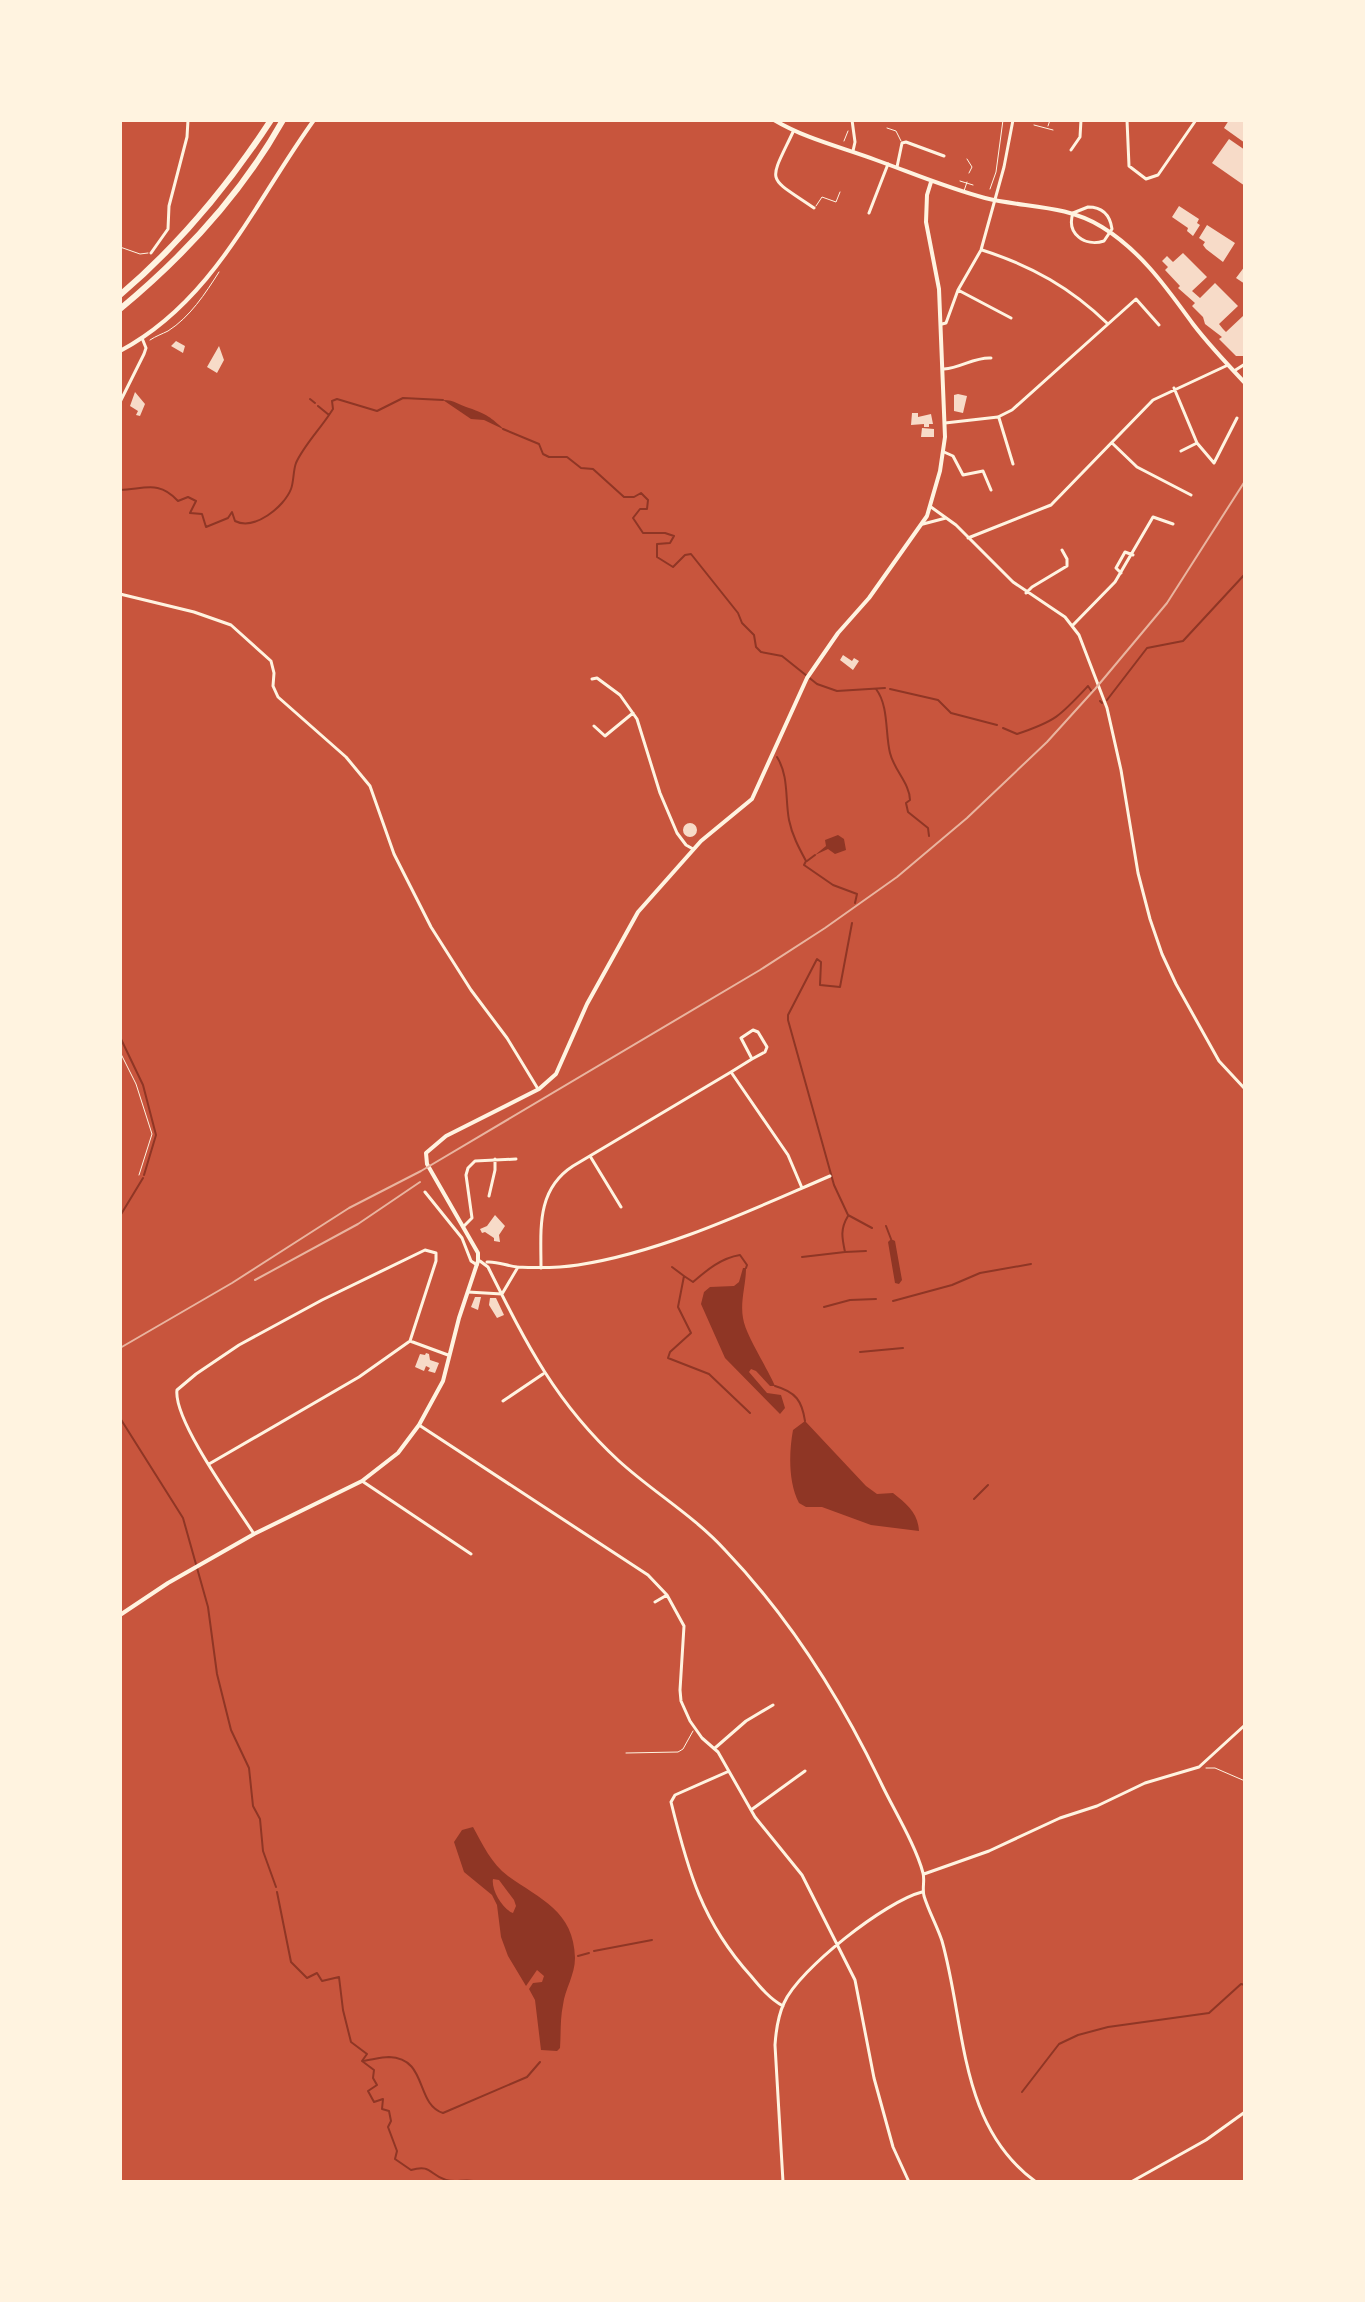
<svg xmlns="http://www.w3.org/2000/svg" width="1365" height="2302" viewBox="0 0 1365 2302" font-family="'Fira Sans Condensed',sans-serif">
	<style>
		.water { fill: #8f3625; fill-rule: evenodd }
		.lines { fill: none; stroke-linecap: round; stroke-linejoin: round }
		.stream { stroke: #8f3625; stroke-width: 2 }
		.building { fill: #f7dbc8 }
		.path { stroke: #fff3e0; stroke-width: 1 }
		.service { stroke: #fff3e0; stroke-width: 1 }
		.minor { stroke: #fff3e0; stroke-width: 3 }
		.tertiary { stroke: #fff3e0; stroke-width: 4 }
		.motorway { stroke: #fff3e0; stroke-width: 6 }
		.rail { stroke: #e9b49f; stroke-width: 2 }
	</style>
	<rect width="100%" height="100%" fill="#c8553d"/>
	<path class="water" d="M443 400C455 400 459 405 469 408 487 414 490 417 505 430L484 420 471 419Z
		M838 835 844 839 846 850 835 854 828 849 815 855 826 846 825 840Z
		M891 1239 895 1241 902 1280 899 1284 895 1283 888 1242Z
		M743 1268H746C746 1285 740 1301 743 1318 745 1334 768 1369 775 1386H770L756 1371 751 1369 749 1372 767 1393 781 1395 785 1408 780 1414 725 1358 701 1304 704 1292 710 1287 734 1286 739 1282Z
		M805 1421 866 1486 877 1494 893 1493C907 1504 918 1513 919 1531L871 1525 822 1507H806L799 1503C788 1482 789 1452 793 1430Z
		M473 1827C483 1845 491 1863 508 1876 540 1899 574 1911 575 1958 575 1975 565 1989 563 2005 560 2019 561 2034 560 2048L557 2051 541 2050 535 2000 529 1989 533 1983 542 1982 544 1976 537 1970 526 1986 508 1956 501 1937 497 1905 492 1895 464 1872 454 1842 462 1830ZM493 1879 499 1880 514 1900 516 1906 513 1913C502 1909 491 1889 493 1879Z"/>
	<g class="lines">
		<path class="stream" d="M310 399 315 403
			M318 406 329 415 333 409 332 401 337 399 377 411 403 398 443 400
			M503 429 539 444 543 454 549 457H567L581 468 593 469 624 497H634L641 493 648 500 647 509H640L633 518 643 533H665L674 536 670 543 657 544V557L673 567 685 555 691 554 738 613 742 623 754 635 756 647 761 652 782 656 817 684 837 691 885 688
			M120 490C145 489 159 480 178 501L188 497 196 501 190 513 202 514 206 527 228 518 232 512 235 521C254 531 284 507 291 489 294 481 293 471 296 463 303 447 319 430 329 415
			M876 689C889 706 885 733 890 753 894 770 910 784 910 800L906 803 908 812 928 828 929 836
			M890 689 938 700 951 713 997 725
			M1107 700 1147 648 1183 641 1245 574
			M1100 701 1102 703
			M1003 728 1017 734C1056 721 1060 716 1088 686L1092 692
			M777 757C789 776 785 799 789 820 792 835 799 848 806 861L804 865 833 885 857 894 855 903
			M807 861 815 855
			M852 923 840 987 820 985 821 962 817 959 788 1015V1020L834 1185 848 1215 872 1228
			M120 1037 143 1085 156 1135 144 1175
			M120 1216 143 1178
			M848 1216C840 1229 842 1238 845 1252L866 1251
			M886 1226 891 1239
			M802 1257 845 1252
			M672 1267 684 1276
			M746 1268 747 1265 740 1255C721 1258 707 1270 693 1282L684 1276 678 1307 691 1333 670 1352 668 1358 709 1374 750 1413
			M893 1301 952 1285 980 1273 1031 1264
			M824 1307 850 1300 876 1299
			M860 1352 903 1348
			M775 1386C796 1392 802 1401 805 1421
			M120 1418 183 1518 208 1607 217 1674 231 1730 249 1768 253 1806 260 1819 263 1851 276 1887
			M974 1499 988 1485
			M277 1892 291 1962 307 1978 317 1973 322 1981 339 1977 343 2010 351 2042 367 2054 362 2061 374 2070 373 2078 377 2085 368 2091 374 2102 383 2099 382 2109 389 2111 391 2121 388 2127 397 2151 395 2159 411 2170C432 2164 429 2175 446 2180 457 2183 467 2178 478 2182
			M594 1951 652 1940
			M578 1956 589 1953
			M363 2061C371 2060 381 2057 389 2057 428 2058 415 2104 443 2113L527 2077 540 2062
			M1022 2092 1059 2044 1078 2035 1108 2027 1209 2013 1241 1984 1245 1985
			M494 2182H498"/>
	</g>
	<path class="building" d="M1229 120H1245V143L1224 128Z
		M1229 139 1245 150V186L1212 163Z
		M1179 206 1199 219 1197 223 1200 225 1193 236 1187 231 1188 228 1172 217Z
		M1207 225 1235 243 1223 262 1206 249 1203 245 1205 242 1199 238Z
		M1183 253 1207 277 1192 291 1200 298 1215 283 1238 306 1219 324 1223 329 1226 332 1243 316 1245 317V356H1236L1219 339 1222 337 1205 324 1203 317 1192 306 1195 303 1178 288 1180 286 1165 270 1168 267 1162 261 1167 256 1173 262Z
		M1245 266V284L1236 278Z
		M176 341 185 346 183 353 171 346Z
		M219 346 224 360 217 373 207 367Z
		M135 392 145 404 140 416 136 415 138 411 130 406Z
		M958 394 967 396 963 413 954 411V395Z
		M912 413H918V417L931 414 933 424H929V427H924V424L911 425Z
		M922 428 934 429V437H921Z
		M843 655 852 661 854 658 859 661 853 670 840 660Z
		M683 830a7 7 0 1 1 14 0a7 7 0 1 1-14 0Z
		M495 1215 505 1226 499 1235 500 1242 494 1241V1238L485 1232 482 1233 480 1229 487 1226Z
		M475 1297H481L478 1310 471 1307Z
		M490 1298H496L504 1315 497 1318 489 1305Z
		M426 1353 429 1354 430 1360 439 1363 435 1373 428 1371 430 1368 426 1366 424 1371 415 1367 420 1354 425 1355Z"/>
	<g class="lines">
		<path class="path" d="M844 141 848 131
			M150 340C156 336 162 334 168 331 190 317 205 294 219 272
			M120 1052 136 1084 152 1134 139 1175
			M1206 1768H1215L1245 1781"/>
		<path class="service" d="M1034 125 1053 130
			M1048 126 1050 120
			M887 128 896 131 901 141
			M967 159 972 167 969 173
			M960 181 973 185
			M990 189 996 172 1003 120
			M964 191 967 182
			M816 206 822 197 836 202 840 192
			M120 247 140 254 148 253
			M626 1753 678 1752 683 1749 693 1731"/>
		<path class="minor" d="M852 120 855 142 853 151
			M1127 120 1129 166 1146 179 1158 175 1196 120
			M793 132C768 185 766 175 814 208
			M1071 150 1080 137 1081 120
			M897 167 902 143 906 142 944 156
			M1088 207C1102 207 1110 215 1112 229L1104 241C1085 247 1066 234 1073 213Z
			M869 213 888 164
			M982 250C1032 266 1071 288 1108 324
			M151 253 168 229 169 206 187 137 188 120
			M958 290 1011 318
			M942 324 946 323 958 290 981 250 1004 167 1013 120
			M944 369C961 368 974 357 991 358
			M1234 371 1245 364
			M1174 388 1197 443 1214 463 1237 418
			M120 402 144 354 146 348 142 338
			M999 418 1013 464
			M945 423 998 417 1012 410 1136 299 1159 325
			M1112 443 1137 467 1191 495
			M1181 451 1197 443
			M944 452 953 456 963 475 983 471 991 490
			M931 507 956 525 1013 582 1065 617 1079 635 1107 708 1121 770 1138 873 1150 919 1162 954 1176 984 1219 1061 1245 1089
			M923 524 946 518
			M968 538 1051 505 1153 400 1228 365
			M1121 573 1116 568 1125 552 1133 555
			M1026 593 1032 587 1067 566V559L1062 550
			M120 594 194 612 231 625 271 661 274 673 273 686 278 697 346 757 370 786 394 854 431 927 471 990 507 1038 538 1089
			M1073 625 1115 582 1153 517 1173 524
			M592 679 597 678 620 695 637 719 660 793 677 833 686 845 693 849
			M594 726 605 736 633 713
			M753 1030 758 1032 767 1047 765 1052 752 1059 741 1038Z
			M731 1072 752 1059
			M590 1156 621 1207
			M425 1192 462 1238 471 1261 477 1265
			M489 1196 495 1170V1159
			M464 1226 472 1218 466 1175 468 1168 475 1161 516 1159
			M480 1261 488 1267C526 1343 555 1402 619 1461 653 1492 694 1516 725 1550 791 1619 841 1699 882 1785 894 1810 916 1846 923 1873 925 1880 922 1888 924 1896 929 1912 937 1926 942 1941 966 2026 958 2125 1036 2182
			M487 1262C497 1261 507 1266 517 1267 537 1268 558 1268 578 1265 663 1252 751 1210 830 1176
			M541 1268C541 1229 536 1190 573 1166L731 1072 788 1155 802 1188
			M468 1292 502 1294
			M502 1294 518 1267
			M410 1341 448 1355
			M503 1401 543 1374
			M419 1425 648 1575 667 1595 684 1626 680 1690 681 1701 690 1721 702 1738 718 1752 755 1817 802 1875 855 1980 874 2078 893 2147 909 2182
			M209 1464 359 1377 410 1341 436 1261V1253L425 1250 322 1300 239 1345 196 1374 177 1390C173 1420 236 1506 254 1534
			M362 1481 471 1554
			M655 1602 667 1595
			M715 1748 746 1721 773 1705
			M727 1772 675 1795 671 1802C688 1871 702 1922 751 1976 760 1987 770 1999 783 2006
			M751 1810 805 1771
			M924 1874 989 1851 1060 1818 1097 1806 1145 1783 1199 1767 1245 1725
			M783 2182 775 2045C776 2030 778 2016 784 2003 799 1969 886 1901 922 1892
			M1131 2182 1206 2140 1245 2112"/>
		<path class="tertiary" d="M774 120C806 139 841 147 876 160 912 173 947 188 985 198 1025 208 1065 204 1102 227 1141 251 1166 287 1193 324 1209 345 1227 364 1245 383
			M120 351C214 301 254 203 314 120
			M120 1615 168 1583 254 1534 362 1481 398 1453 419 1425 443 1381 459 1318 478 1261V1253L427 1164 426 1153 446 1136 539 1089 556 1074 587 1004 638 912 701 841 752 799 807 678 838 633 869 598 927 516 940 471 945 437 939 289 926 222 927 195 931 182"/>
		<path class="motorway" d="M120 295C180 244 228 186 271 120
			M120 309C184 256 242 193 283 120"/>
		<path class="rail" d="M255 1280 358 1224 420 1182
			M120 1348 232 1283 349 1208 421 1171 760 970 825 928 897 877 967 818 1047 742 1095 689 1167 603 1245 481"/>
	</g>
	<rect width="1365" height="2302" fill="none" stroke="#fff3e0" stroke-width="244"/>
</svg>
